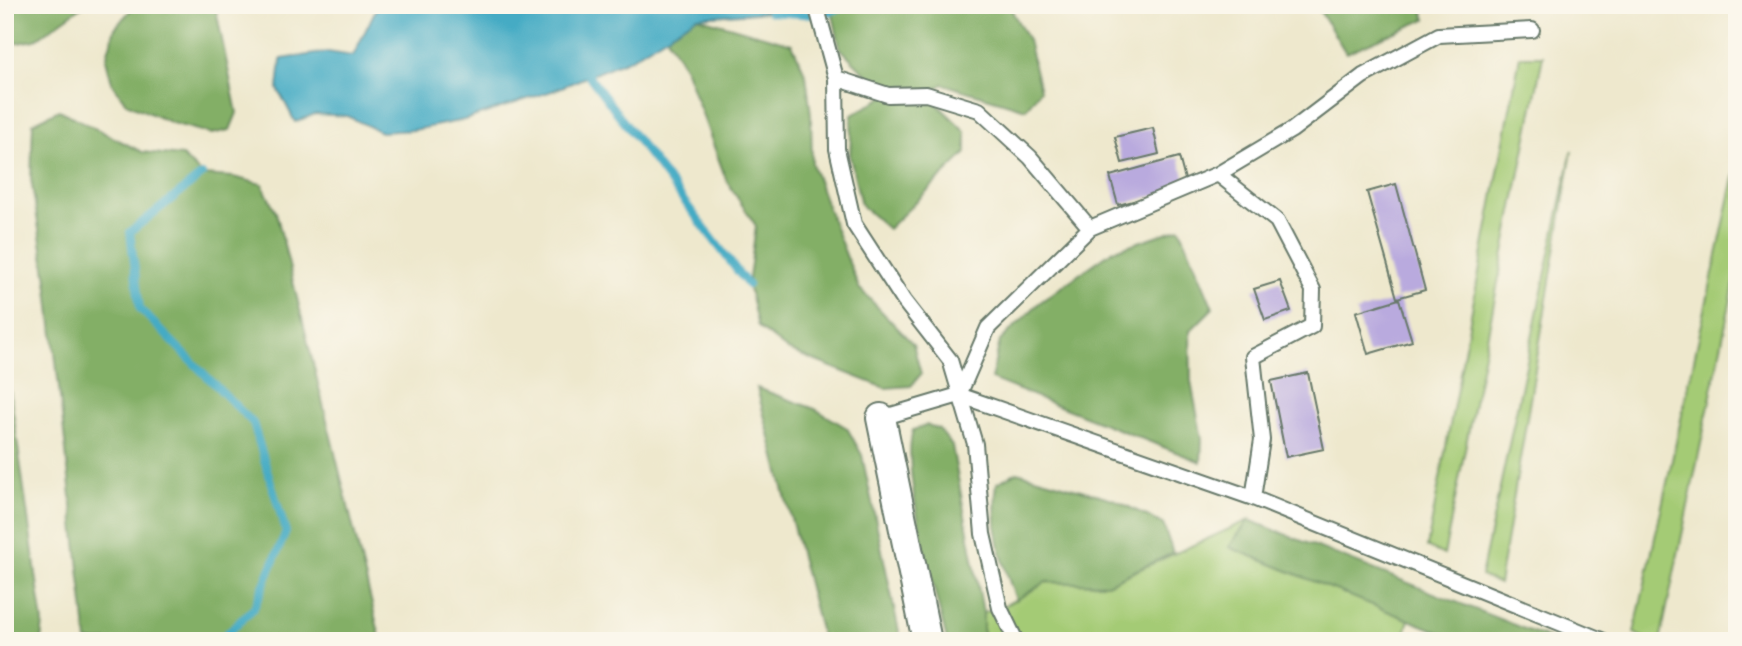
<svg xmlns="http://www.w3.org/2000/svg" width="1742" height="646" viewBox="0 0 1742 646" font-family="Alegreya,serif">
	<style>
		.green { fill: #a4cb75; stroke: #628454; stroke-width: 2 }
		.forest { fill: #83af66; stroke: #51764d; stroke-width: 2 }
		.water { fill: #44abc4; stroke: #32747c; stroke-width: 2 }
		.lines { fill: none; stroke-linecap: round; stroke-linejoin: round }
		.stream { stroke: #44abc4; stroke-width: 8 }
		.building { fill: #b9aade }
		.lane-casing { stroke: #67796a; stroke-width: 18 }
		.street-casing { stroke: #67796a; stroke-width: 32 }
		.lane { stroke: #fff; stroke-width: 14 }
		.street { stroke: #fff; stroke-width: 28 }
	</style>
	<rect width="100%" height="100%" fill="#fbf7ec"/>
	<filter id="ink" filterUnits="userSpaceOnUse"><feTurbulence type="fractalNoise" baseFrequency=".0143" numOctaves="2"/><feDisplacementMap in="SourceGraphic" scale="14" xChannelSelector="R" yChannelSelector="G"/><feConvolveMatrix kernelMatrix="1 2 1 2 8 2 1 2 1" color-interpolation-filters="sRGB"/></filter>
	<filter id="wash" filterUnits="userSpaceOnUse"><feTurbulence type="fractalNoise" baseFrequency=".00686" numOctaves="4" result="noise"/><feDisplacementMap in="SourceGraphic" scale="28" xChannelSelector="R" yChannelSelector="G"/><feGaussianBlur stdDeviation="1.57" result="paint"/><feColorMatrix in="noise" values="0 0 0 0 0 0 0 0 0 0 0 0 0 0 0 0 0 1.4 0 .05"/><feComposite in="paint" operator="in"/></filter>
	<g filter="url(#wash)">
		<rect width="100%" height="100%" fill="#eee8cd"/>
		<path class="green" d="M1520 56H1543L1444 555 1427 547Z
			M1572 150 1499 584 1481 576Z
			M1737 164V270L1660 641H1650L1634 633Z
			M1249 520 1229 547 1409 619 1403 641H983V612L1000 608 1046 582 1107 584Z"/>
		<path class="forest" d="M5 5H84L35 40 5 45Z
			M135 5H215L237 113 230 130 212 134 172 123 126 103 112 83 106 59 115 28Z
			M831 5H1017L1012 11 1028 40 1040 90 1026 109 943 84 927 94 966 132V153L888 229 861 205 850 157 852 115 887 95 840 48Z
			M1316 5H1420L1426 19 1346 53Z
			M697 17 792 44 806 75 811 114 812 164 833 222 859 288 913 344 921 374 911 386 885 388 788 350 758 327 748 285 756 226 727 182 685 68 666 36Z
			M59 110 142 152 182 156 202 175 233 177 262 184 276 212 381 641H87L47 280 31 179 33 123Z
			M1180 228 1213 308 1190 331 1191 382 1202 439 1201 462 991 379 1000 341 1039 303 1112 251Z
			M5 355 43 623 41 641H5Z
			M757 388 815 409 847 428 862 455 901 641H823Z
			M927 425 939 429 952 446 983 612V641H947C936 593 900 472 913 430Z
			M1017 472 1113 499 1163 524 1173 553 1107 584 1046 582 1016 600C1001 560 991 525 997 483Z
			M1249 520 1555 641H1461L1229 547Z"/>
		<path class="water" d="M378 5H748L770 12 697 17 630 59 552 91 464 120 414 130 381 132 347 116 315 114 295 122 278 89 281 59 328 52 353 56Z"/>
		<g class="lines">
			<path class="stream" d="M770 12 818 15 853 5
				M589 76 748 285
				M202 175 130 232 140 309 253 423 286 532 254 608 219 641"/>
		</g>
		<g id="blocks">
			<path class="building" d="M1153 128 1159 154 1122 163 1115 137Z
				M1179 157 1187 187 1118 205 1110 176Z
				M1396 184 1425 290 1397 298 1367 192Z
				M1280 281 1291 311 1265 320 1254 289Z
				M1399 299 1412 341 1368 354 1356 312Z
				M1308 373 1324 449 1286 457 1271 381Z"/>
		</g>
	</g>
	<g filter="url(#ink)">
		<use href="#blocks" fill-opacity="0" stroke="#67796a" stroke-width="2"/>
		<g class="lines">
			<g class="lane-casing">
				<path id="lane" d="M816 5 836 78 837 149 854 224 904 301 950 360 975 444 983 534 1000 608 1016 641
					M836 78 888 95 926 94 979 110 1030 157 1090 228
					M1218 174 1277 221 1313 290 1312 326 1253 357 1262 440 1253 498
					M959 395 1253 498 1604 641
					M881 418 959 395 988 328 1090 228 1218 174 1292 130 1363 76 1439 35 1532 30"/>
			</g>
			<g class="street-casing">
				<path id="street" d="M881 418 927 641"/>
			</g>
			<use href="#lane" class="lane"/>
			<use href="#street" class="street"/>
		</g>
	</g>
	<rect width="1742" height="646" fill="none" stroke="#fbf7ec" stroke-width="28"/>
</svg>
